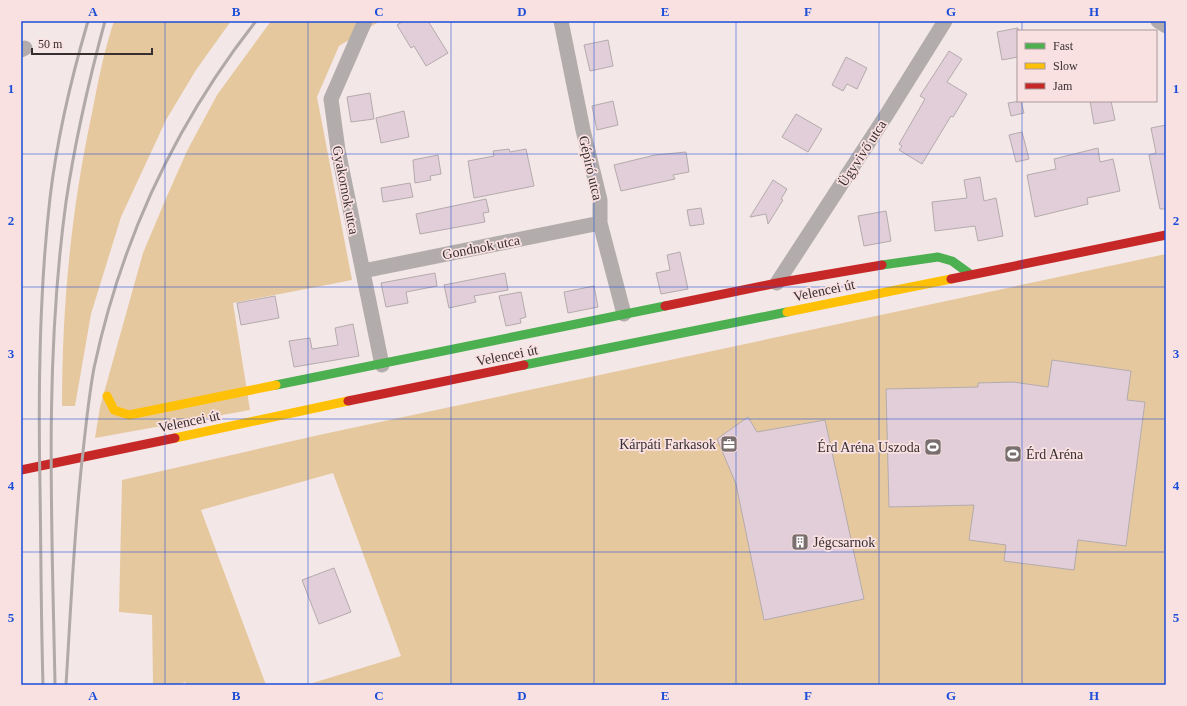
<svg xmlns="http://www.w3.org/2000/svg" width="1187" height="706" viewBox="0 0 1187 706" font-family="'Times New Roman',serif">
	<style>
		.green { fill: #e6c89e }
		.building { fill: #e2ced8; stroke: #b4abad }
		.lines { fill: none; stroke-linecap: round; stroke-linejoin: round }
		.street { stroke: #b2adac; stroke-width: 15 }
		.fast { stroke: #4caf50; stroke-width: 9 }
		.slow { stroke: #ffc107; stroke-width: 9 }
		.jam { stroke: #c62828; stroke-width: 9 }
		.rail { stroke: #b0a9a8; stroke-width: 3 }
		.grid { fill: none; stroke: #1d4ed8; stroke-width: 1; stroke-opacity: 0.55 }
		.labels { text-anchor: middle; stroke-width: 3.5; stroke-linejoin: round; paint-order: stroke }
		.street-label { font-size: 14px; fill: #372e2f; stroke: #f9e1e2 }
		.poi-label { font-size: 14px; fill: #372e2f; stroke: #f9e1e2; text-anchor: end }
		.neatline { fill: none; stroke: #1d4ed8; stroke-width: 1.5 }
		.grid-label { font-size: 13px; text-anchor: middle; font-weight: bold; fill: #1d4ed8 }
	</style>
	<rect width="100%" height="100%" fill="#f3e7e7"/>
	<path class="green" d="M114 21H231L196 70 166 120 121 217 91 314 75 406H62C62 306 71 211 92 113 98 82 104 51 114 21Z
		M271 21H380L339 46 317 97 352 280 233 303 250 410 95 438 100 407 143 253 164 203 187 151 217 95Z
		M1166 254V685H306L401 656 333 473 201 510 266 685H187L185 682 178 685H153L152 615 119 612 122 480 319 435Z"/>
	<path class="building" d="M404 21H428L448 53 426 66 414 46 411 48 397 25Z
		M1018 28V57L1002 60 997 32Z
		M608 40 613 66 590 71 584 45Z
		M949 51 962 59 947 82 967 94 953 117 951 116 922 164 899 150 902 146 899 144 925 99 920 96Z
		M846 57 867 68 857 89 847 84 843 91 832 85Z
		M370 93 374 119 351 122 347 97Z
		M613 101 618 125 597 130 592 106Z
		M1021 101 1024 113 1011 116 1008 103Z
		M1090 101H1111L1115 120 1094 124Z
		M404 111 409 137 381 143 376 118Z
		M796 114 822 129 808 152 782 137Z
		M1166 125V209H1160L1149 155 1156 153 1151 128Z
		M1022 132 1029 159 1016 162 1009 135Z
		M1098 148 1100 162 1113 159 1120 191 1087 198 1088 204 1035 217 1027 175 1056 169 1054 159Z
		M509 149 510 152 526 149 534 186 474 198 468 161 494 156 493 151Z
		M686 152 689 172 673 175 675 179 621 191 614 165 655 155Z
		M438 155 441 174 430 176 431 180 415 183 413 160Z
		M980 177 984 201 996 198 1003 236 978 241 975 226 935 231 932 202 967 198 964 180Z
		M773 180 787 189 781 199 783 200 768 224 766 214 750 217Z
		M410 183 413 197 383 202 381 188Z
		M486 199 489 212 483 213 485 222 420 234 416 214Z
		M701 208 704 224 690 226 687 210Z
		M886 211 891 241 864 246 858 216Z
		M680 252 688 289 661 294 656 273 670 270 667 255Z
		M435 273 437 286 406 292 408 303 386 307 381 283Z
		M505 273 508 290 474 296 476 302 449 308 444 285Z
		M594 286 598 307 568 313 564 292Z
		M521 292 526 317 520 319 521 323 506 326 499 296Z
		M275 296 279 318 241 325 237 303Z
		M353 324 359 356 294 367 289 341 310 338 312 349 338 345 335 328Z
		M1052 360 1131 371 1127 400 1145 402 1126 546 1078 540 1074 570 1004 561 1006 545 969 540 974 505 889 507 886 389 978 387V383L1013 382 1048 387Z
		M748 417 757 432 825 420 864 599 764 620 736 484 717 439Z
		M334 568 351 612 319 624 302 580Z"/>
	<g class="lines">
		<path class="street" d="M365 21 331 99 338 150 382 365
			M561 21 583 130 600 200V223L624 314
			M1158 21 1166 26
			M21 50 25 48
			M363 271 600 223
			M777 283 887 114 945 21"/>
		<path class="fast" d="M882 265 938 257 952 261 970 274
			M524 365 787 312
			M276 385 665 306"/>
		<path class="slow" d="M787 312 951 279
			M107 396 114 410 129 415 276 385
			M175 438 348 401"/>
		<path class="jam" d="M951 279 1166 235
			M665 306 777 283 882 265
			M348 401 524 365
			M21 470 175 438"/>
		<path class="rail" d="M43 685C41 619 41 553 40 487 38 390 39 294 50 198 57 138 71 79 88 21
			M55 685C52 524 44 362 66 202 75 141 89 80 105 21
			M66 685C71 607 74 529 83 452 86 424 89 395 94 368 121 241 176 123 256 21"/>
	</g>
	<path class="grid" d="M165 21V685M308 21V685M451 21V685M594 21V685M736 21V685M879 21V685M1022 21V31M1022 101V685M21 154H1166M21 287H1166M21 419H1166M21 552H1166"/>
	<defs>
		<g id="office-square" transform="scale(0.9)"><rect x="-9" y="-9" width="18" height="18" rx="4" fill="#796f6f" stroke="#f9e1e2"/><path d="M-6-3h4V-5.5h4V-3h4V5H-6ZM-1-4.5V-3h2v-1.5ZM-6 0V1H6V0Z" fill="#fff"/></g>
		<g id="stadium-square" transform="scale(0.9)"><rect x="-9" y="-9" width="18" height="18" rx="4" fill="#796f6f" stroke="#f9e1e2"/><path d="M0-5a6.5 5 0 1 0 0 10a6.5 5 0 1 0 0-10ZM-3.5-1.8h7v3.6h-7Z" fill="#fff"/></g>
		<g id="building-square" transform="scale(0.9)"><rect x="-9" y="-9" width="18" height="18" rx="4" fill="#796f6f" stroke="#f9e1e2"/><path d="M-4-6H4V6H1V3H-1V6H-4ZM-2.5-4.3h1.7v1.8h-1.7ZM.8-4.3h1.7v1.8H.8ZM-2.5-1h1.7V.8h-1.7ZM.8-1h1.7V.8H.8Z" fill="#fff"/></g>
	</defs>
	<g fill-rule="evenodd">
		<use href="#office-square" x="729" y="444"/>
		<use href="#stadium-square" x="933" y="447"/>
		<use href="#stadium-square" x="1013" y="454"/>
		<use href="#building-square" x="800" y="542"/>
	</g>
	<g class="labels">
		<g class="street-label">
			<text transform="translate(862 153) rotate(-57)" y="5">Ügyvivő utca</text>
			<text transform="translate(591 168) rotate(77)" y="5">Gépíró utca</text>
			<text transform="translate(346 190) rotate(79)" y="5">Gyakornok utca</text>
			<text transform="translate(481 247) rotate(-11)" y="5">Gondnok utca</text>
			<text transform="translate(824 290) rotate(-12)" y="5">Velencei út</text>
			<text transform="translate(507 355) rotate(-11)" y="5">Velencei út</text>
			<text transform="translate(189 421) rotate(-12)" y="5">Velencei út</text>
		</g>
		<g class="poi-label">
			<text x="716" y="449">Kárpáti Farkasok</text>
			<text x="920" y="452">Érd Aréna Uszoda</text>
			<text x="1026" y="459" text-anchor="start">Érd Aréna</text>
			<text x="813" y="547" text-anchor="start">Jégcsarnok</text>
		</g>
	</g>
	<rect width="1187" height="706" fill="none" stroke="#f9e1e2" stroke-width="44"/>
	<rect x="1017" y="30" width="140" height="72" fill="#f9e1e2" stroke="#ab999a"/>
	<rect x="1025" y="43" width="20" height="6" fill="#4caf50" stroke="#ab999a"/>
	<text x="1053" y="50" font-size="12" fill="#372e2f">Fast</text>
	<rect x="1025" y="63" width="20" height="6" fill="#ffc107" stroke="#ab999a"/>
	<text x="1053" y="70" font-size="12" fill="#372e2f">Slow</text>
	<rect x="1025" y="83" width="20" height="6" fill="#c62828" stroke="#ab999a"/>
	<text x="1053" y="90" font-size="12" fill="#372e2f">Jam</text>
	<path d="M32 48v6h120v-6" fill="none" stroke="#372e2f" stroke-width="2"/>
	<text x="38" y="48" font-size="12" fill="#372e2f" stroke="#f9e1e2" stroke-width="3" paint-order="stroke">50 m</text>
	<rect x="22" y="22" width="1143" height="662" class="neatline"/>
	<g class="grid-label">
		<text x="93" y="16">A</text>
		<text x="236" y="16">B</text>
		<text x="379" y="16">C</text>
		<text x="522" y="16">D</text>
		<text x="665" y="16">E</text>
		<text x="808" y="16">F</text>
		<text x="951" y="16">G</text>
		<text x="1094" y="16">H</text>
		<text x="11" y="93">1</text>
		<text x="1176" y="93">1</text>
		<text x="11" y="225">2</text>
		<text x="1176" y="225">2</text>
		<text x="11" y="358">3</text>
		<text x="1176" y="358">3</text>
		<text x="11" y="490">4</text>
		<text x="1176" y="490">4</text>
		<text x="11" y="622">5</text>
		<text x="1176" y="622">5</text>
		<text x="93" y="700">A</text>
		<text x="236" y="700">B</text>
		<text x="379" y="700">C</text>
		<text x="522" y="700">D</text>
		<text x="665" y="700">E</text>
		<text x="808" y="700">F</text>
		<text x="951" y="700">G</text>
		<text x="1094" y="700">H</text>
	</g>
</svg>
